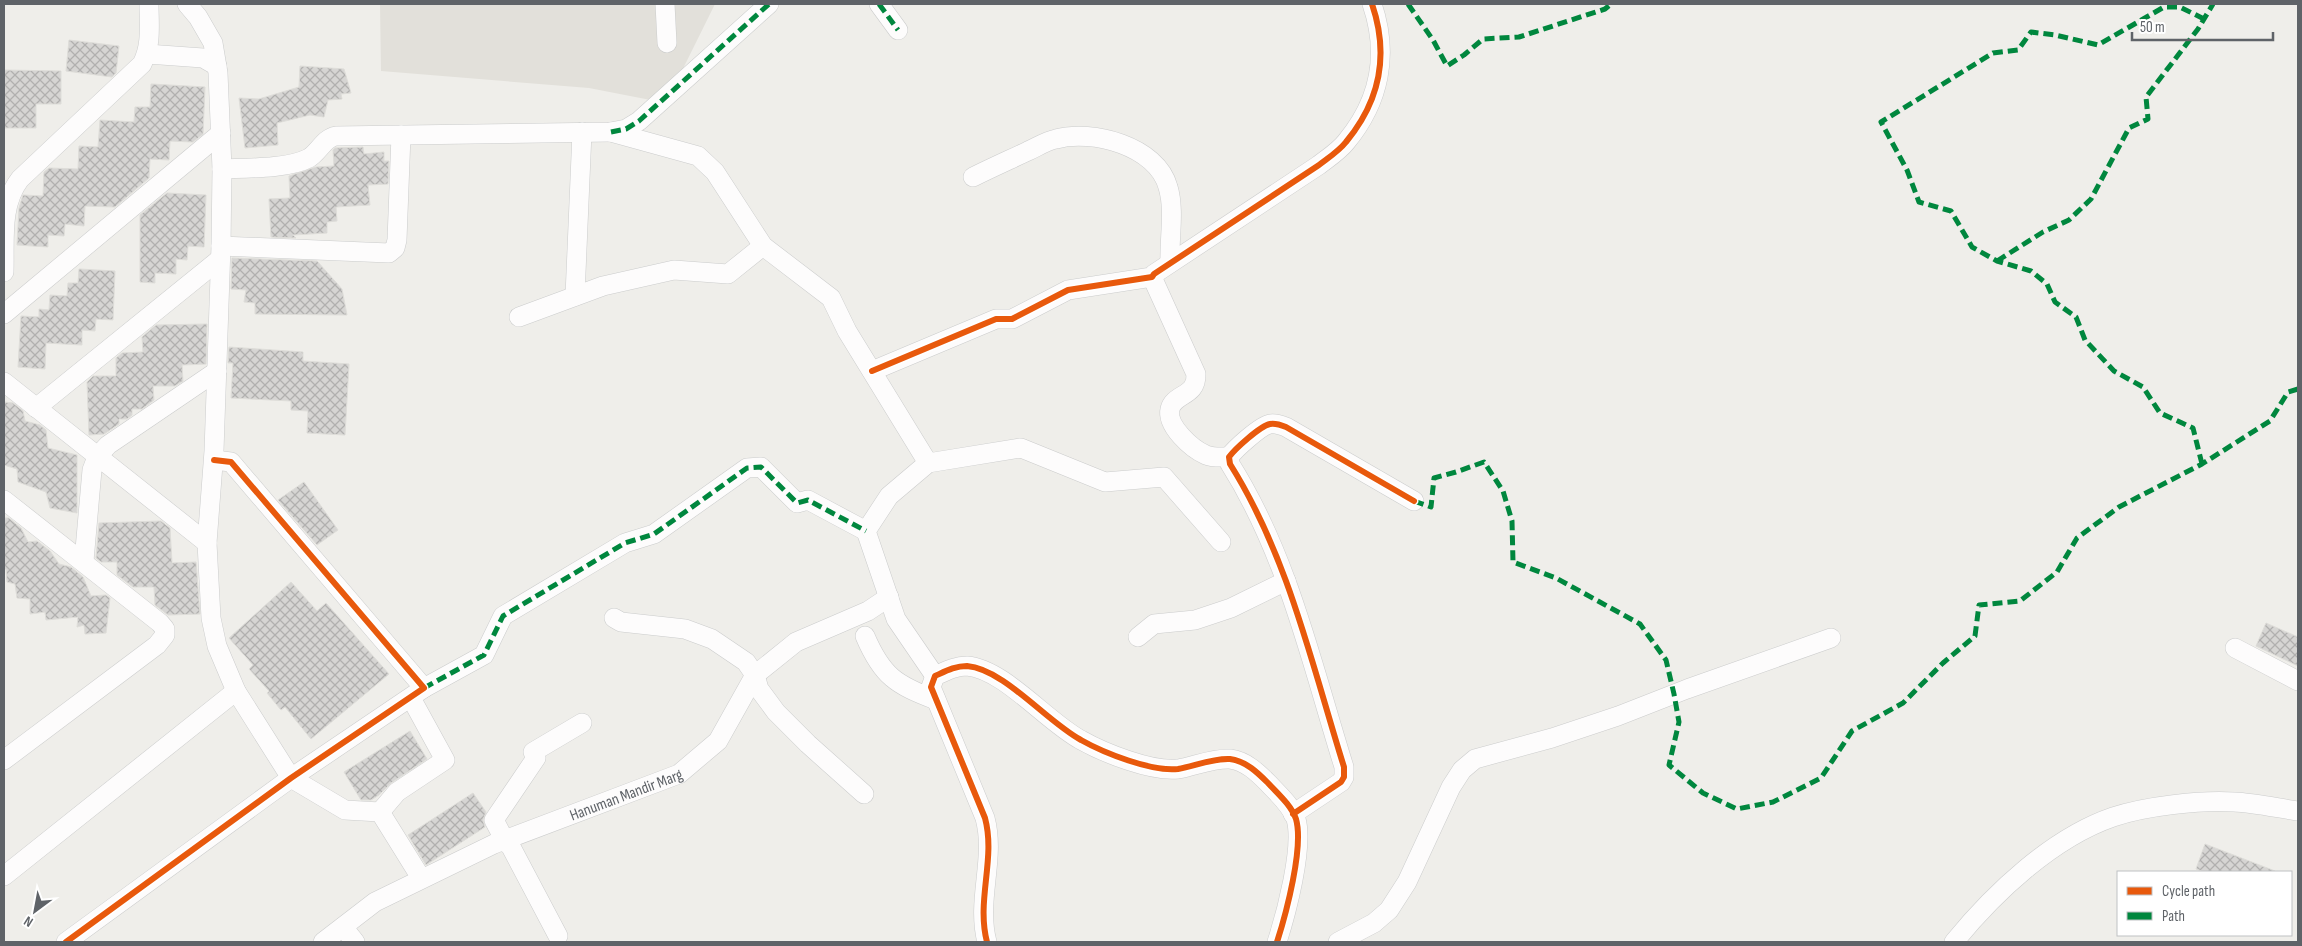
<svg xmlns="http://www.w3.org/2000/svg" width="2302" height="946" viewBox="0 0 2302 946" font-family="'Sofia Sans Condensed',sans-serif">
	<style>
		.education { fill: #e2e0da }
		.building { fill: url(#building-cross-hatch); stroke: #deddd9 }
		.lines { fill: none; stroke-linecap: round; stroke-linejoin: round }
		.minor-casing { stroke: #cbcccc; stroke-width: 20 }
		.minor { stroke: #fdfcfc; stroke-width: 19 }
		.quiet { stroke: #00873e; stroke-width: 5; stroke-dasharray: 10 5; stroke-linecap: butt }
		.cycleway-casing { stroke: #fff; stroke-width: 9 }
		.cycleway { stroke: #e8590c; stroke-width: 6 }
		.labels { text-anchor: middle; stroke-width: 4; stroke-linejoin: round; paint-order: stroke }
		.street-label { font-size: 16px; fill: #5f6368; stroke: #fff }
	</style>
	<defs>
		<pattern id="building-cross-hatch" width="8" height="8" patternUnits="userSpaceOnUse" patternTransform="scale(1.25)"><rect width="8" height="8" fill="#d6d5d3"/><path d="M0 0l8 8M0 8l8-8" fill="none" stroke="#b1b0af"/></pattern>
	</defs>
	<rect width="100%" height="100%" fill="#efeeea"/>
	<path class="education" d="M380 4H715L666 103 589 88 381 71Z"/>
	<path class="building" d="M69 40 119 46 116 73 112 77 66 71Z
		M300 66 344 69 351 93 341 94 342 99 328 100 324 117 310 115 277 123 278 145 245 148 239 98 259 99 299 87Z
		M4 70 61 71V104H36V128H4Z
		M151 84 205 87 203 134 193 142 170 141 169 160 150 159 149 178 115 207 85 206 84 226 65 224 64 236 48 235V247L17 245 19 208 23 195 43 196 44 172 49 168 78 169 79 146 98 147 100 120 134 122 135 107H150Z
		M363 147 364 154 384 152V161H389L388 184 368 185 370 205 336 207 337 221 327 222V233L293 235 296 238 271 237 269 199 290 198 289 176 316 167 334 166 333 150 335 148Z
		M167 193 206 195 204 247 188 246 187 260 176 259V274L155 273V283L140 282V215Z
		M232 258 317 261 342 289 347 315 255 314V303L244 302 246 290 231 289Z
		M79 269 115 271 113 320 96 319 95 331 82 330V345L46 343 45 369 18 367 21 316 39 317V309L49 310 50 295 67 296 68 283H78Z
		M207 324 206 364 182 365 183 381 175 386H153L154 400 142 409H132V415L127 419H119V424L104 434 89 435 87 382 93 376H116V358L122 353 143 352 142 337 156 325Z
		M229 347 303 352V361L349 364 345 435 307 433 308 411 291 410V401L231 398 233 363H228Z
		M4 402 13 403 23 411 25 421 40 425 46 430 48 448 77 455V513L50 508 46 492 18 482 17 469 4 465Z
		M304 482 338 530 317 545 278 500Z
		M4 518H9L21 528 28 542 37 541 50 551 59 564 71 567 83 577 91 596 106 595 110 598 106 633 85 634 84 625 77 627 78 617 46 620 45 612 30 614V599L17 598 15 584 7 582 6 569 4 570Z
		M161 521 170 528 172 563 196 562 200 614 168 615 155 605 154 587H133L117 575V562H101L96 558 99 523Z
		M291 582 317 611 326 603 389 674 311 739 285 707 281 710 267 693 269 691 249 669 253 665 229 638Z
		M2266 623 2298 637V666L2256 646Z
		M410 731 427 759 391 783 379 795 371 800H361L344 772Z
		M473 793 486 812 483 820 485 827 426 865 408 835Z
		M2205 844 2275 871 2274 872H2205L2196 869Z"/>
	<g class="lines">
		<g class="minor-casing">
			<g id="minor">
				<path d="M187 4 198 17 213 43 218 73 222 169 221 246 214 451 207 543 211 618 217 646 236 691 291 778 345 810 380 812 421 878"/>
				<path d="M665 4 667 43"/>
				<path d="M879 4 898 30"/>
				<path d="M147 54 203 58 217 66"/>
				<path d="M611 132 698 156 715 172 763 246 831 298 847 331 928 463"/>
				<path d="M222 169C246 168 288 169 309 158 319 152 324 138 336 136L611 132 626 129 639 121 769 4"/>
				<path d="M973 177C991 168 1009 160 1028 151 1037 147 1046 141 1056 139 1092 129 1157 146 1168 187 1175 210 1169 239 1170 263"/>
				<path d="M221 246 389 253 395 248 397 240 401 135"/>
				<path d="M4 272C5 240 0 205 20 179L142 64C152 45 149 24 149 4"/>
				<path d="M1152 277 1196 374C1197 397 1174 393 1170 409 1166 426 1192 449 1206 455 1213 458 1221 457 1229 457"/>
				<path d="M575 296 582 132"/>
				<path d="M4 314 221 133"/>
				<path d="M519 317 603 286 674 270 728 274 763 246"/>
				<path d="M872 371 996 319H1012L1068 290 1152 277 1154 274 1319 165C1328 158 1339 151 1346 142 1380 101 1389 54 1372 4"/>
				<path d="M4 382 207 543"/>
				<path d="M36 408 220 259"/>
				<path d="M4 500 160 623 165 629V635L157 645 4 760"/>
				<path d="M84 561 92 470 97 457 108 445 217 371"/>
				<path d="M614 618 621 622 685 629 712 639 746 662 755 675 759 689 776 712 808 744 864 794"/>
				<path d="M865 636C882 676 896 685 936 700"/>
				<path d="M1138 637 1154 624 1195 620 1231 608 1286 581"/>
				<path d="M2235 648 2298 681"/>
				<path d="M935 676 896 619 866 531 889 496 928 463 1021 448 1105 482 1164 477 1221 542"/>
				<path d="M424 688 484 655 503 616 625 543 654 534 747 468 761 467 797 503 808 500 866 531"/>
				<path d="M380 812 397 792 445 760 411 698"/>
				<path d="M1293 814 1341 782 1344 777V767C1312 665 1288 556 1230 464L1229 457C1235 449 1260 426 1270 424 1275 423 1281 425 1286 427L1414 501"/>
				<path d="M4 876 236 691"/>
				<path d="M343 927 355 942"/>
				<path d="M558 936 511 847 505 841 494 820 536 758 533 752 582 723"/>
				<path d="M66 942 291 778 424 688 231 462 214 460"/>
				<path id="s1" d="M323 942 375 902 494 844 679 774 718 741 755 675 796 642 868 611 889 597"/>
				<path d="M987 942C976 900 996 859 985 818L931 687 935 676C946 671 955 666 967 666 1004 669 1047 722 1081 740 1104 753 1152 772 1178 769 1195 766 1213 758 1230 759 1246 761 1258 773 1268 783 1278 794 1291 805 1296 819 1304 847 1286 914 1277 942"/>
				<path d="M1338 942 1374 923 1389 910 1407 882 1451 787 1462 770 1475 759 1552 738 1618 716 1687 689 1831 638"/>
				<path d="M1954 942C1994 893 2052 838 2113 817 2146 806 2200 800 2234 802 2255 803 2277 808 2298 811"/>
			</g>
		</g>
		<use href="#minor" class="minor"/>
		<path class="quiet" d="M879 4 898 30
			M1408 4 1433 40 1447 66 1464 55 1483 39 1519 37 1605 9 1611 4
			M611 132 626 129 639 121 769 4
			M1997 261 2043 232 2069 220 2091 199 2129 128 2148 119 2146 97 2198 29 2213 4
			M2202 464 2193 428 2160 413 2143 387 2114 371 2085 340 2076 317 2055 302 2047 284 2031 271 1997 261 1972 247 1951 211 1919 202 1907 170 1881 122 1993 53 2018 50 2031 32 2055 35 2098 45 2164 7H2180L2204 19
			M1414 501 1431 507 1434 478 1456 472 1484 462 1503 491 1512 521 1513 562 1556 578 1640 624 1666 660 1674 694 1679 722 1669 765 1703 793 1737 809 1773 802 1821 778 1852 731 1903 703 1943 663 1975 636 1979 605 2020 601 2057 572 2077 538 2119 507 2202 464 2270 421 2288 392 2298 389
			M424 688 484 655 503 616 625 543 654 534 747 468 761 467 797 503 808 500 866 531"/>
		<g class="cycleway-casing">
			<path id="cycleway" d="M872 371 996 319H1012L1068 290 1152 277 1154 274 1319 165C1328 158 1339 151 1346 142 1380 101 1389 54 1372 4
				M1293 814 1341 782 1344 777V767C1312 665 1288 556 1230 464L1229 457C1235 449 1260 426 1270 424 1275 423 1281 425 1286 427L1414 501
				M66 942 291 778 424 688 231 462 214 460
				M987 942C976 900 996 859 985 818L931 687 935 676C946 671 955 666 967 666 1004 669 1047 722 1081 740 1104 753 1152 772 1178 769 1195 766 1213 758 1230 759 1246 761 1258 773 1268 783 1278 794 1291 805 1296 819 1304 847 1286 914 1277 942"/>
		</g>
		<use href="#cycleway" class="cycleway"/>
	</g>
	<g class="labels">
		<g class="street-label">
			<text dy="6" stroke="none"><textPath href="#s1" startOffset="339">Hanuman Mandir Marg</textPath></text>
		</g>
	</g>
	<rect width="2302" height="946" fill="none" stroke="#5f6368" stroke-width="10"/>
	<rect x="2117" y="871" width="175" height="65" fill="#ffffff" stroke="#bfc1c3"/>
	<rect x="2127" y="887" width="25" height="8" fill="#e8590c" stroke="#bfc1c3"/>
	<text x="2162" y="896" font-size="15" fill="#5f6368">Cycle path</text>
	<rect x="2127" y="912" width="25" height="8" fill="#00873e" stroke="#bfc1c3"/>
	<text x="2162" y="921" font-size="15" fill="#5f6368">Path</text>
	<g transform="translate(35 911) rotate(212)" stroke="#ffffff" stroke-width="4" paint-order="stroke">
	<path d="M0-4L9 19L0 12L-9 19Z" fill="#5f6368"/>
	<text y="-8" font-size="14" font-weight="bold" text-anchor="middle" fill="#5f6368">N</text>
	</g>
	<path d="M2132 32v8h141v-8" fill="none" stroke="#5f6368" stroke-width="2.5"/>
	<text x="2140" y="32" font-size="15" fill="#5f6368" stroke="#ffffff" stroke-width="4" paint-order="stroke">50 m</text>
</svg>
